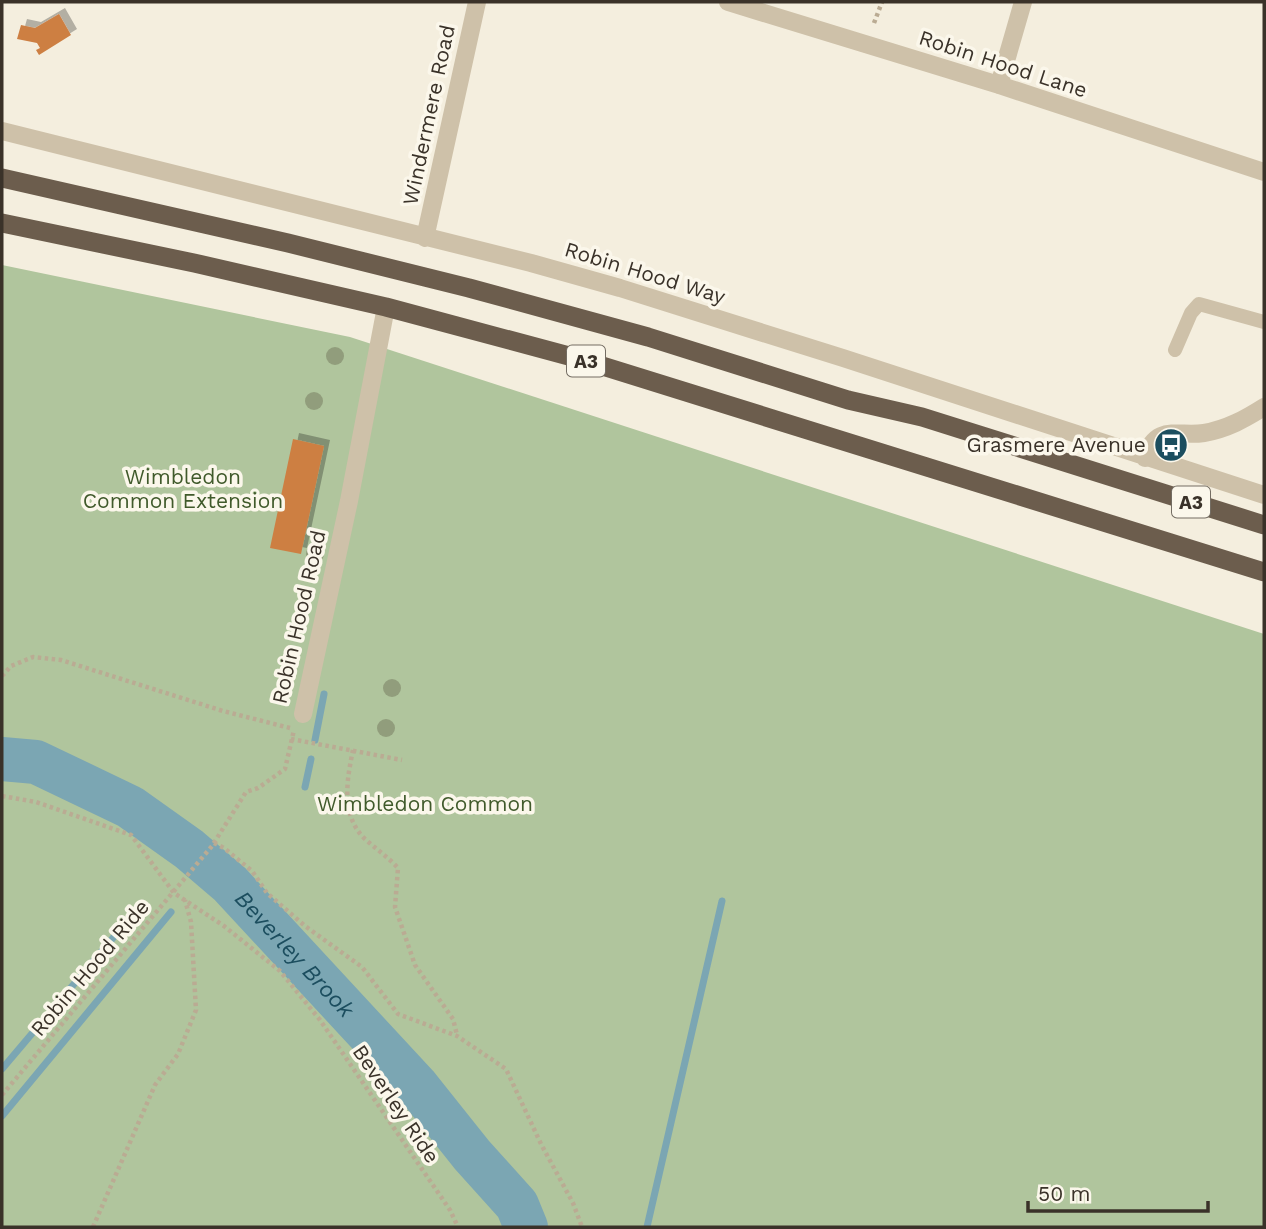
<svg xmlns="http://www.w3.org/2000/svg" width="1266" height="1229" viewBox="0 0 1266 1229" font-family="'Work Sans',sans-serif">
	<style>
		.green { fill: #b0c59d }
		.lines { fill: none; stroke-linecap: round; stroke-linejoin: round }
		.stream { stroke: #7ba6b3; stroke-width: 7 }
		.river { stroke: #7ba6b3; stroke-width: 44 }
		.building { fill: #cd7f43; filter: url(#shadow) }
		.path { stroke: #baab93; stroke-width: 4.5; stroke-dasharray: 3.5 3.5; stroke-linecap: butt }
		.service { stroke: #cec1a9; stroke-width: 14 }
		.minor { stroke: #cec1a9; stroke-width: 18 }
		.trunk { stroke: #6c5d4d; stroke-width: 19 }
		.tree { fill: #919d7c }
		.labels { text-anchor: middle; stroke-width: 7; stroke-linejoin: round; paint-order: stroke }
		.shield { fill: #fbf7eb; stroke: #746d63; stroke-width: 2 }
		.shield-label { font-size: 19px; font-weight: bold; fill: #3a3229 }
		.street-label { font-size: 21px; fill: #3a3229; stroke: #fbf7eb }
		.poi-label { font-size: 21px; fill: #3a3229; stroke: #fbf7eb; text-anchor: end }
		.park-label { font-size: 21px; fill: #405a2b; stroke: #fbf7eb }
		.water-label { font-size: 23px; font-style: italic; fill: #1c4e5f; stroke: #fbf7eb }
	</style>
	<defs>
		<filter id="shadow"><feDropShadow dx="6" dy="-6" stdDeviation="0" flood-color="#0004"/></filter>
	</defs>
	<rect width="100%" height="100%" fill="#f4eede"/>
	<path class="green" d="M2 265 350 337 1264 634V1227H2Z"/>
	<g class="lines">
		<path class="stream" d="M315 740 324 694
			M305 787 311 759
			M2 1069 129 919
			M2 1116 171 912
			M647 1227 722 901"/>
		<path class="river" id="s1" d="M2 759 36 762 130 807 189 849 230 884 417 1086 472 1155 517 1205 526 1227"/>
	</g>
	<path class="building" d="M59 14 71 35 39 55 36 50 40 48 37 43 17 39 21 25 35 28Z
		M293 439 324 446 301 554 270 548Z"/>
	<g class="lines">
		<path class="path" d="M874 23 882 2
			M2 676 11 666 33 657 61 660 223 711 290 728
			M291 739 402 760
			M353 750C347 779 340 815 365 839 376 849 388 857 398 868L395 907 415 965 453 1019 457 1035
			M2 796 36 802 131 835 174 893 224 926 280 971 320 1020 450 1210 458 1227
			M214 843 224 848 252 871 267 893 305 926 362 967 398 1014 457 1036 506 1069 541 1144 573 1203 582 1227
			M2 1095 212 846 246 792 258 788 285 769 294 730
			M93 1227 155 1085 178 1054 196 1010 191 922 185 900"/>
		<path class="service" d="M1175 350 1191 313 1199 304 1264 322"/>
		<path class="minor" d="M728 2 999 85 1264 172
			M999 85 1023 2
			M2 131 531 263 620 288 843 358 1264 495
			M425 238 477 2
			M1145 458C1156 423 1178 437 1204 433 1227 429 1245 419 1264 407
			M303 714 349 501 386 307"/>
		<path class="trunk" d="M2 178 288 243 469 288 648 337 848 400 922 417 1264 525
			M2 223 194 263 386 307 580 359 1264 572"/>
	</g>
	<g class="tree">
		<circle cx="335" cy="356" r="9"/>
		<circle cx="314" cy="401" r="9"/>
		<circle cx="315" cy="554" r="9"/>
		<circle cx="392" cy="688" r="9"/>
		<circle cx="386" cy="728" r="9"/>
	</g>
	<defs>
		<g id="bus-disc" transform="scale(1.75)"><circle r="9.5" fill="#1c4e5f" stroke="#fbf7eb"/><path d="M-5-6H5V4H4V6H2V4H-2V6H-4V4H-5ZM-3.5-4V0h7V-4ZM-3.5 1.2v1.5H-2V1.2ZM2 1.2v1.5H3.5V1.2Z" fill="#fff"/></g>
	</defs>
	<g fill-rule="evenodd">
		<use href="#bus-disc" x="1171" y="445"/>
	</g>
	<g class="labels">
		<g class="shield">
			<rect x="567" y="345.5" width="38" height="31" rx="5"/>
			<rect x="1172" y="486.5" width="38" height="31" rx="5"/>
		</g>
		<g class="shield-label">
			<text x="586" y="368">A3</text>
			<text x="1191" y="509">A3</text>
		</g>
		<g class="street-label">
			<text transform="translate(1003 64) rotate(18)" y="7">Robin Hood Lane</text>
			<text transform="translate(429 115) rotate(-78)" y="7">Windermere Road</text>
			<text transform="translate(645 273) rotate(17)" y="7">Robin Hood Way</text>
			<text transform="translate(299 617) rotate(-77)" y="7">Robin Hood Road</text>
			<text transform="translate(90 968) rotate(-50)" y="7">Robin Hood Ride</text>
			<text transform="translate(396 1104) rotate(56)" y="7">Beverley Ride</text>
		</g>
		<g class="poi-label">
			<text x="1146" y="452">Grasmere Avenue</text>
		</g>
		<g class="park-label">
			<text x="183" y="484">Wimbledon<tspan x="183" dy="24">Common Extension</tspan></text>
			<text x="425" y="811">Wimbledon Common</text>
		</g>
		<g class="water-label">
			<text dy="8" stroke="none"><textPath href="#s1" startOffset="360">Beverley Brook</textPath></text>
		</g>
	</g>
	<rect width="1266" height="1229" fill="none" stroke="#3a3229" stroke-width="7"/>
	<path d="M1028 1201v10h180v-10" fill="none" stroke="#3a3229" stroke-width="3.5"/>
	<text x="1038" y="1201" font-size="21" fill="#3a3229" stroke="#fbf7eb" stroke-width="5" paint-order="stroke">50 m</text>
</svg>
